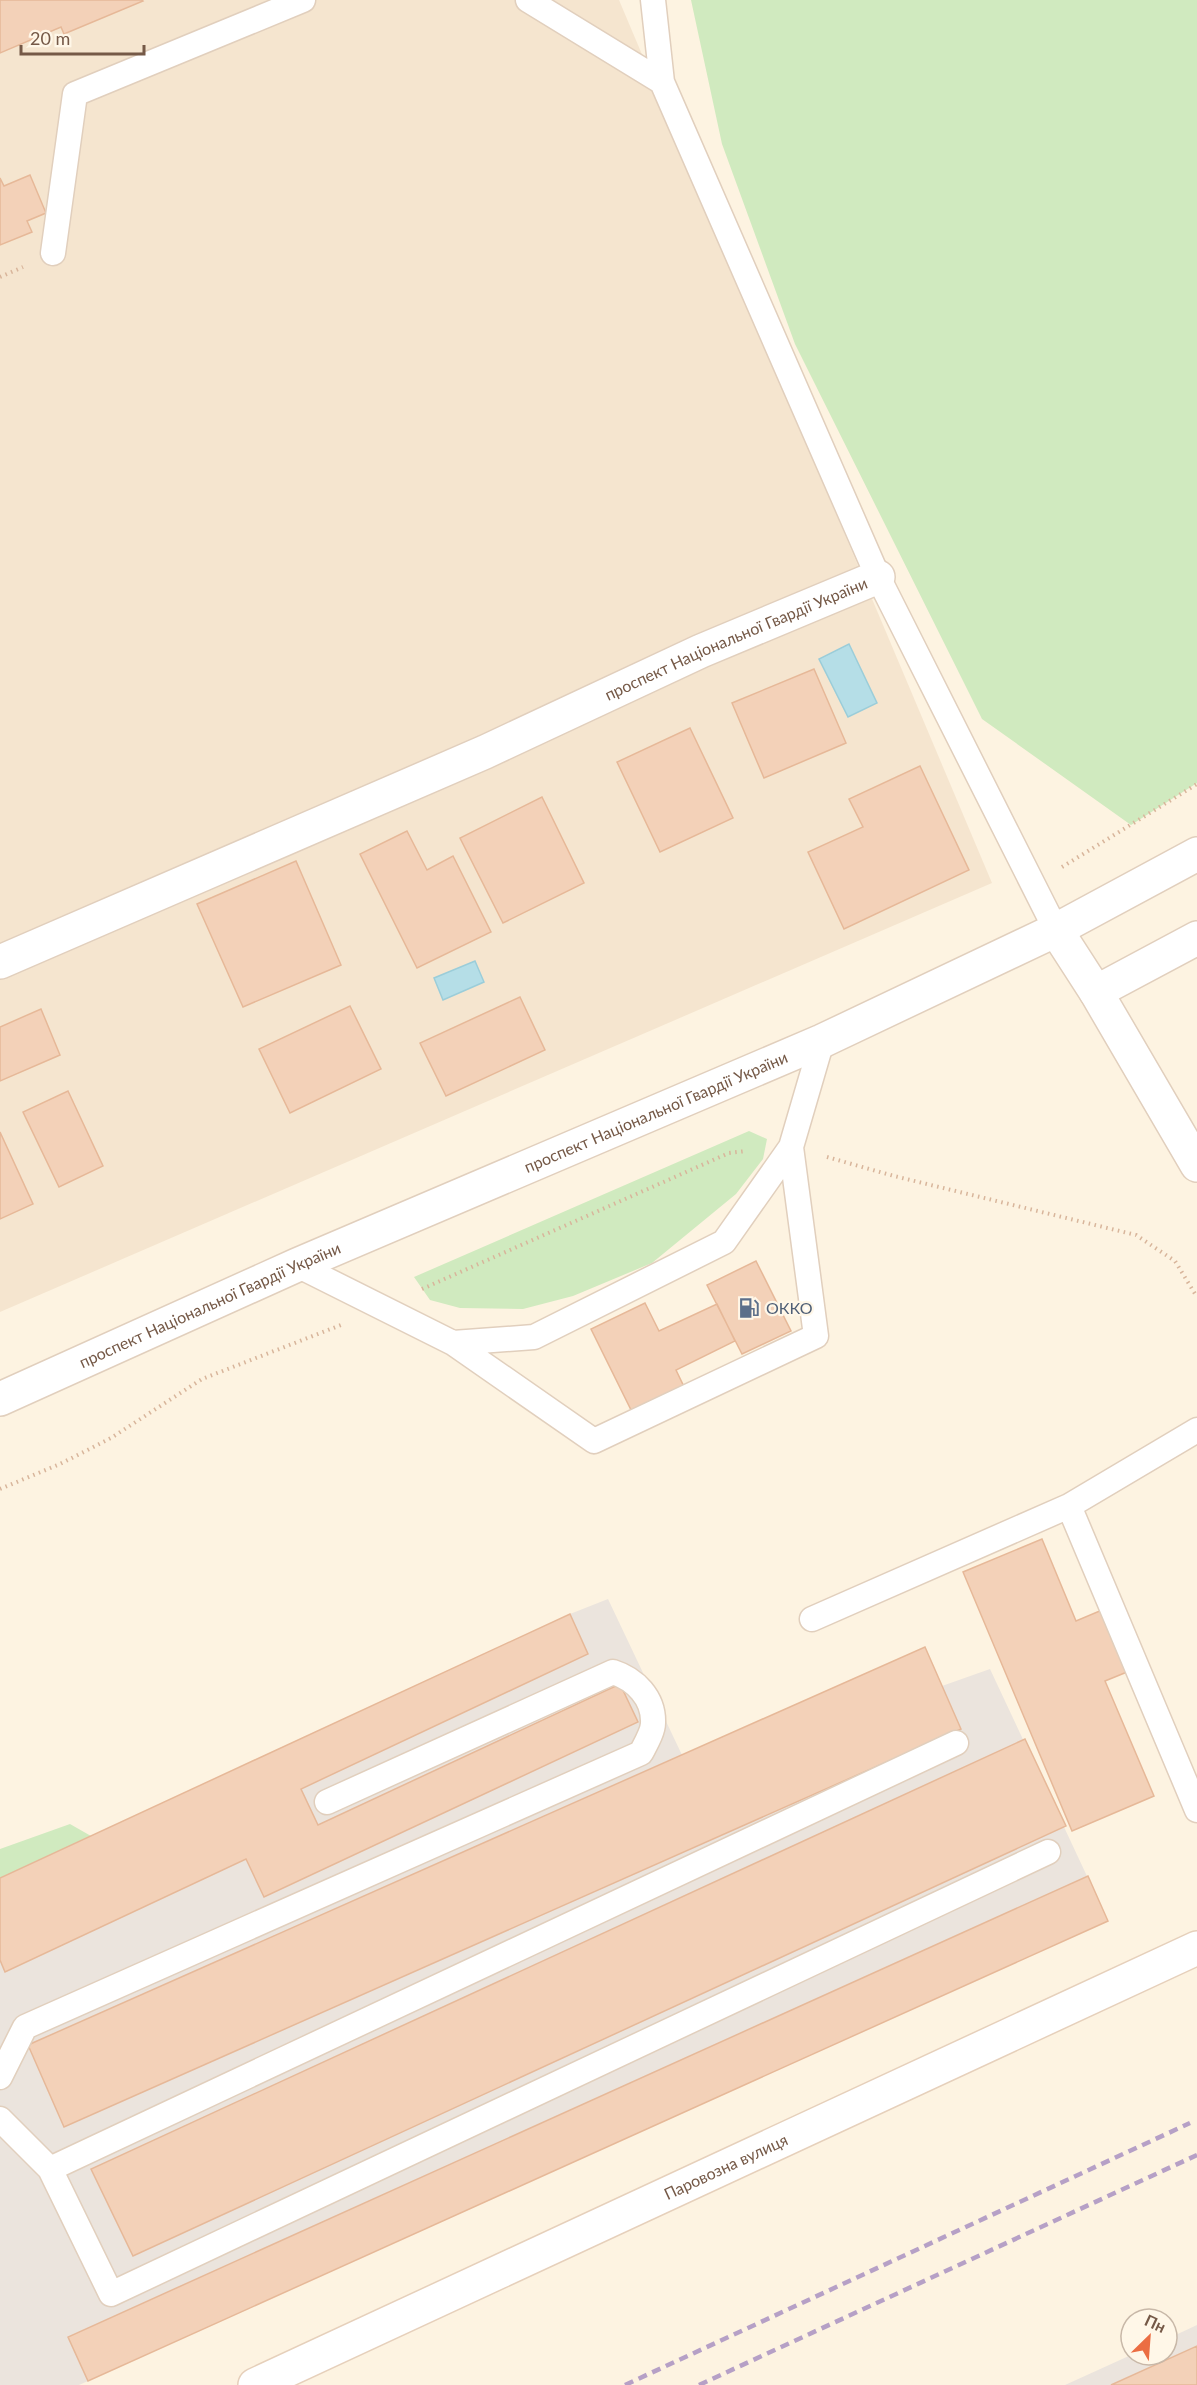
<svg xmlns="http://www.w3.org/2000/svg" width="1197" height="2385" viewBox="0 0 1197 2385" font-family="Lato,sans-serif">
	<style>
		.residential { fill: #f5e5cf }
		.industrial { fill: #ebe4dd }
		.green { fill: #d0eabf }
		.water { fill: #b5dee7; stroke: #9bcdd9; stroke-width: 1.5 }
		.building { fill: #f3d1b8; stroke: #e6b898; stroke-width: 1.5 }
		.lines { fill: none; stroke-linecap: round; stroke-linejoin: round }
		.service-casing { stroke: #e1cfbd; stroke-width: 27 }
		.minor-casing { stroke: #e1cfbd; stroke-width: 36 }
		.tertiary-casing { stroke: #e1cfbd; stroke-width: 36 }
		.secondary-casing { stroke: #e6d0bb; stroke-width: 36 }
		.path { stroke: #d8b59b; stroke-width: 4; stroke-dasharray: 1.5 4.5; stroke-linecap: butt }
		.service { stroke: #fff; stroke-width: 24 }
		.minor { stroke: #fff; stroke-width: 33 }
		.tertiary { stroke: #fff; stroke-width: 33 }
		.secondary { stroke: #fff; stroke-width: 33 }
		.rail { stroke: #b6a0c6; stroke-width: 4.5; stroke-dasharray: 9 6; stroke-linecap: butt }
		.labels { text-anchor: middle; stroke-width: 4.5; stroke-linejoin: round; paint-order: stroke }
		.street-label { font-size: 16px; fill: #755947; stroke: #fff7e8 }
		.service-label { font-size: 16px; fill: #4e5e75; stroke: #fff7e8; text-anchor: start }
	</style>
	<rect width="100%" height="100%" fill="#fdf3e1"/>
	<path class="residential" d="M0 0H619L992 883 0 1312Z"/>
	<path class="industrial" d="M608 1599 682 1755 942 1686 990 1669 1108 1921 88 2381 79 2385H0V1878L570 1614Z
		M1197 2325V2385H1065L1131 2355H1167V2339Z"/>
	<path class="green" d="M691 0H1197V783L1131 825 982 719 795 344 722 144Z
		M749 1131 767 1139 763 1159 736 1194 652 1263 573 1296 523 1309 460 1308 430 1300 414 1277Z
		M70 1824 91 1836 0 1878V1849Z"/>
	<path class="water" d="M849 644 877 703 848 717 819 659Z
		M475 961 484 982 443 1000 434 978Z"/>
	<path class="building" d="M0 0H142L143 1 64 34 61 27 0 53Z
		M30 175 46 213 27 221 32 232 0 245V178L4 186Z
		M814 669 846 743 764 778 732 703Z
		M690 728 733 818 660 852 617 762Z
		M920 766 969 870 844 929 808 852 863 827 849 799Z
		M542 797 584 883 503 923 460 838Z
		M407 831 427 870 453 856 491 932 417 968 360 854Z
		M296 861 341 965 243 1007 197 904Z
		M520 997 545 1050 446 1096 420 1043Z
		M350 1006 381 1069 290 1113 259 1049Z
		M41 1009 60 1055 0 1081V1027Z
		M68 1091 103 1166 59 1187 23 1112Z
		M0 1132 33 1204 0 1219Z
		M756 1261 791 1331 742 1354 707 1285Z
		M645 1303 659 1331 717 1304 735 1341 676 1370 688 1395 636 1420 591 1329Z
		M1042 1539 1076 1621 1102 1610 1127 1672 1105 1681 1154 1796 1072 1831 963 1572Z
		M570 1614 588 1654 301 1789 318 1825 620 1684 638 1722 264 1897 246 1859 5 1972 0 1960V1878Z
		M925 1647 961 1729 64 2127 28 2045Z
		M1025 1739 1066 1826 133 2256 91 2169Z
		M1088 1876 1108 1921 88 2381 68 2337Z
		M1197 2346V2385H1111Z"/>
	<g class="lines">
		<g class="service-casing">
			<path id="service" d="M528 0 662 82
				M653 0 662 82 878 577 1056 930
				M53 253 75 94 303 0
				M297 1265 453 1343 534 1337 724 1242 791 1147 822 1041
				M453 1343 594 1441 816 1336 791 1147
				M1197 1430 1069 1506 1197 1810
				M812 1619 1069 1506
				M0 2077 25 2027 641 1753C645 1745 653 1732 653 1723 654 1698 635 1679 613 1672L327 1802
				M0 2119 50 2169 111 2294 1048 1852
				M50 2169 956 1743"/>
		</g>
		<g class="minor-casing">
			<g id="minor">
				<path id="s1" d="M0 962 485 752 701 651 878 577"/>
			</g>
		</g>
		<g class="tertiary-casing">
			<g id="tertiary">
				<path d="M1056 930 1096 992 1197 1165"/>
				<path d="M1096 992 1197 938"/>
				<path id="s2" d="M0 1399 297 1265 822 1041 1056 930 1197 854"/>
			</g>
		</g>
		<g class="secondary-casing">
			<g id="secondary">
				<path id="s3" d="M255 2385 1197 1948"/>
			</g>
		</g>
		<path class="path" d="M0 277 23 267
			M1062 867 1197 784
			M827 1157 894 1176 1136 1235 1175 1261 1197 1297
			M422 1289 729 1153 746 1151
			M0 1489 60 1464 111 1438 202 1379 341 1325"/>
		<use href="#service" class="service"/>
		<use href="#minor" class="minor"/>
		<use href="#tertiary" class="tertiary"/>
		<use href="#secondary" class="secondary"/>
		<path class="rail" d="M625 2385 1190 2123
			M699 2385 1197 2155"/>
	</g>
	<defs>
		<g id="fuel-bare" transform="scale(1.62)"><path d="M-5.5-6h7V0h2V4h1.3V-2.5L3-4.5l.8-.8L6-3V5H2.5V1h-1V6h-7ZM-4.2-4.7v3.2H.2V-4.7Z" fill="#5c6f8a" stroke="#fff7e8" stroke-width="2.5" paint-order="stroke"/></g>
	</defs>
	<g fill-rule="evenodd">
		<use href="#fuel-bare" x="749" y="1308"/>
	</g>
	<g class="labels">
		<g class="street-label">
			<text dy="6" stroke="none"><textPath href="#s1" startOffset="804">проспект Національної Гвардії України</textPath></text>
			<text dy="6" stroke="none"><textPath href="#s2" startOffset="716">проспект Національної Гвардії України</textPath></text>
			<text dy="6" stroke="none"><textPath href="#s2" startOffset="230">проспект Національної Гвардії України</textPath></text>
			<text dy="6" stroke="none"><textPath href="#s3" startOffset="519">Паровозна вулиця</textPath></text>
		</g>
		<g class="service-label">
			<text x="766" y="1314">ОККО</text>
		</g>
	</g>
	<g transform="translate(1149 2337) rotate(25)"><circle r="28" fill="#fff7e8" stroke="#c8b8a8" stroke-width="1.5"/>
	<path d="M0-4.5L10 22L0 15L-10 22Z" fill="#eb6d42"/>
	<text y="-9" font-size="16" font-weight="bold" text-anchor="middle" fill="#755947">Пн</text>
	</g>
	<path d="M21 45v9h123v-9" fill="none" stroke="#755947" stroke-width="3"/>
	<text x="30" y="45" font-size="18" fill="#755947" stroke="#fff7e8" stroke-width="4.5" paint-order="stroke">20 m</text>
</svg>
